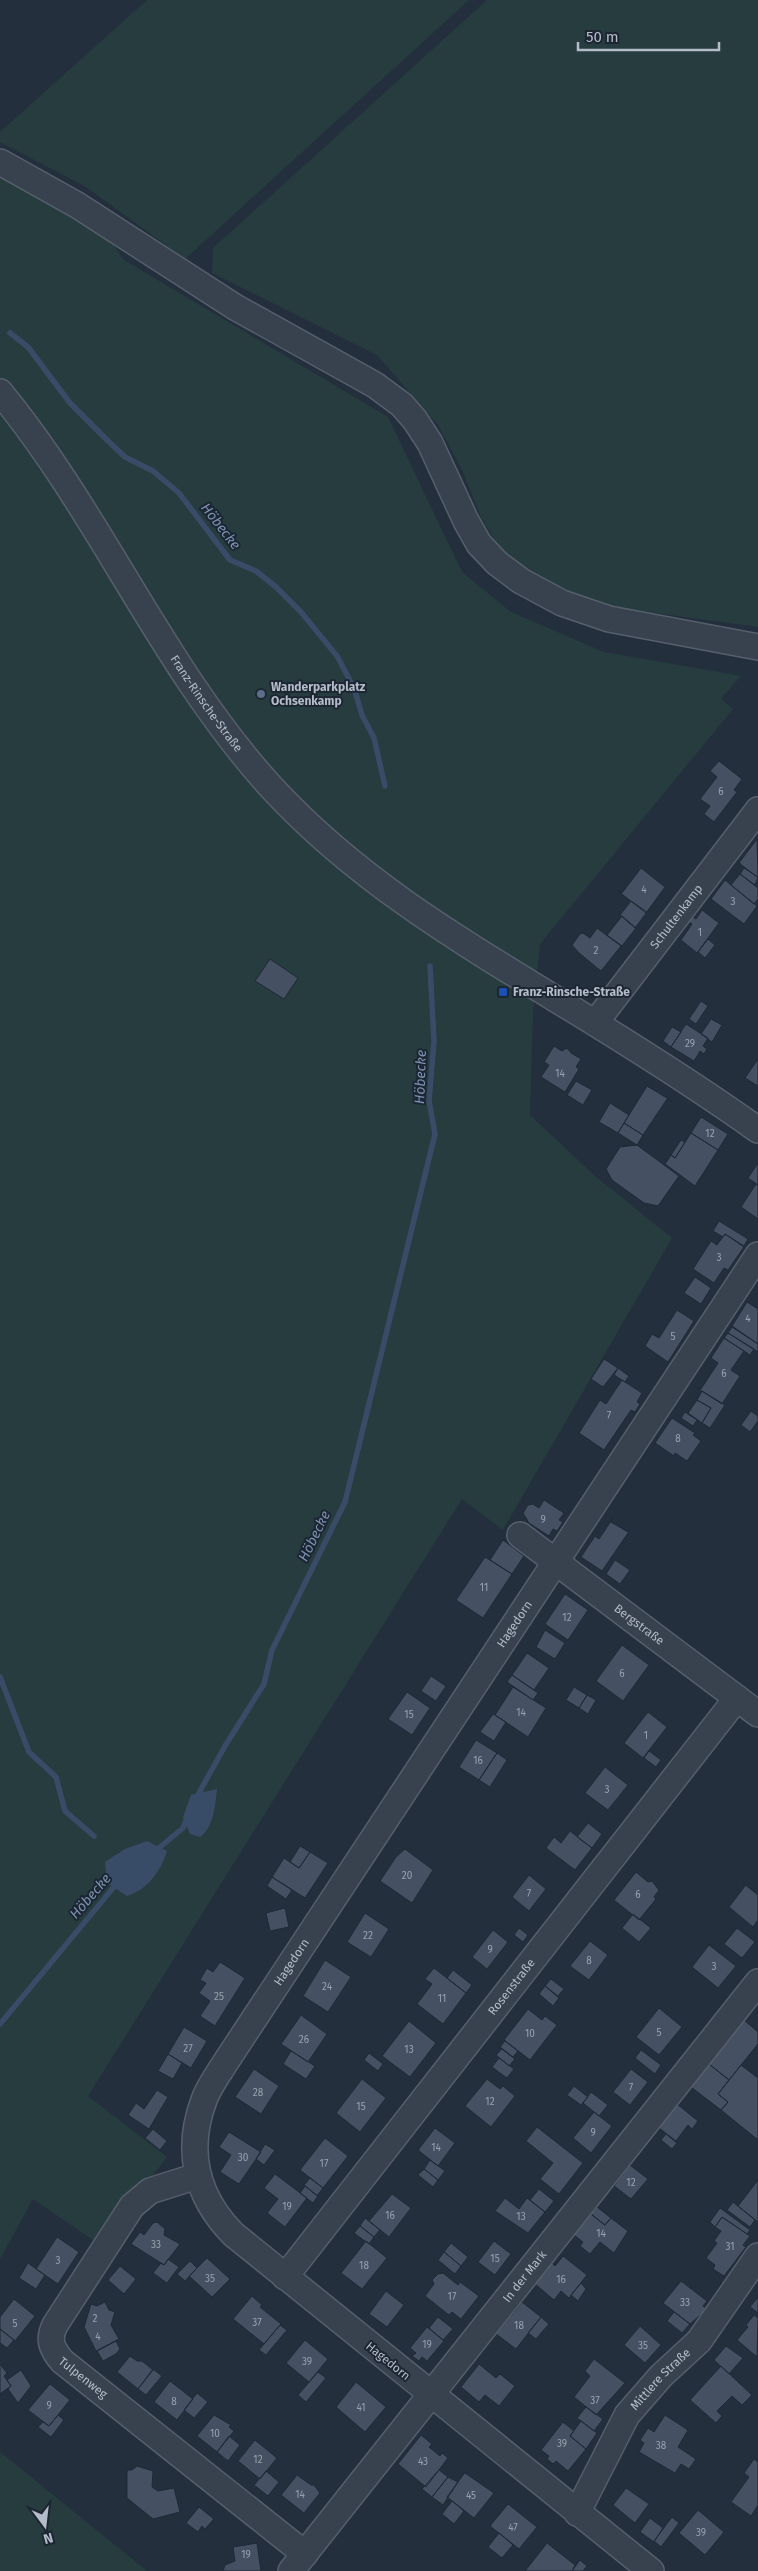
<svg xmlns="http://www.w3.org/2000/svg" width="758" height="2571" viewBox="0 0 758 2571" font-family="'Fira Sans',sans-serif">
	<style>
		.green { fill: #263c3f }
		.water { fill: #394c67 }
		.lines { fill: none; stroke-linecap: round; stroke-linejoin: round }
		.stream { stroke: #394c67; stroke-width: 5.5 }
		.building { fill: #455162; stroke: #1f2835 }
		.minor-casing { stroke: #565f6c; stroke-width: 28 }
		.minor { stroke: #38414e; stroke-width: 25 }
		.service-dot { fill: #5c6f8a; stroke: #1d2633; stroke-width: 2 }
		.transit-dot { fill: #1a4fb4; stroke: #1d2633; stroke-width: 2 }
		.labels { text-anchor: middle; stroke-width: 4; stroke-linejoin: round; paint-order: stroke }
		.number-label { font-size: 10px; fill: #98a1af }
		.poi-label { font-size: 12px; font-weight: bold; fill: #b4bcc9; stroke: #1d2633; text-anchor: start }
		.street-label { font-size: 12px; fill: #b4bcc9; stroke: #1d2633 }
		.water-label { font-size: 14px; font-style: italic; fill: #7c92b1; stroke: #1d2633 }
	</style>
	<rect width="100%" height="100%" fill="#242f3e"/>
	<path class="green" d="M147 0H469L185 259 86 187 0 142V132Z
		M487 0H758V627L619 608 566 591 515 561 495 541 481 517 462 470 438 425 377 355 212 273 213 248Z
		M0 162 92 212 124 260 388 417 462 572 511 612 604 652 741 676 721 699 733 709 540 944 533 1013 530 1115 595 1176 672 1238 503 1530 462 1499 88 2096 167 2157 100 2245 33 2199 0 2259Z
		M0 2452 147 2571H0Z"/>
	<path class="water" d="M217 1789C215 1806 214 1827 200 1837L190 1834 183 1817 191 1795Z
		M147 1841 167 1851C161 1871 147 1890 127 1896L107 1883 105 1862 125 1849Z"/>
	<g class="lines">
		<path class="stream" d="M10 333 28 347 70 403 106 439 125 457 153 471 179 493 230 560 256 571 276 587 301 612 337 656 354 688 362 715 374 738 385 786
			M0 1677 29 1752 56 1777 65 1811 94 1836
			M195 1800 225 1746 264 1684 272 1650 345 1502 435 1134 429 1101 434 1041 430 966
			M154 1852 183 1828 187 1818
			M0 2024 118 1882"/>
	</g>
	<path class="building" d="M719 761 742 779 734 790 737 792 714 822 704 814 710 806 700 799 717 777 710 771Z
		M757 839 758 876 757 877 739 863Z
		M641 868 665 887 646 913 618 891 622 893Z
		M744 868 758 877 755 885 740 874Z
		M740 874 758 888V899L754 904 731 885Z
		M725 880 757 906 744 924 711 899Z
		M631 901 647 912 635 928 620 915Z
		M702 910 719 923 697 953 681 940 692 924 689 922 693 917 696 919Z
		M622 916 636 928 622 946 607 935Z
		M597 928 621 946 601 971 579 953 572 945 580 934 583 933 590 938Z
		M708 939 715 945 705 958 698 952Z
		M270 959 298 978 284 999 255 981Z
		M701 1001 708 1006 696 1024 689 1019Z
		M711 1019 722 1025 712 1042 701 1034Z
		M686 1024 708 1038 703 1046 707 1049 704 1054 700 1051 694 1061 671 1047Z
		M672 1027 681 1032 671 1047 663 1041Z
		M554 1046 562 1051 567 1048 571 1053 581 1059 576 1067 579 1069 565 1092 541 1077 549 1065 544 1062Z
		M758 1059V1086L745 1078Z
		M576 1081 592 1090 583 1105 567 1095Z
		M647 1086 672 1101 667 1099 643 1135 624 1123Z
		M610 1103 629 1115 618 1133 599 1122Z
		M701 1117 728 1134 718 1150 691 1133Z
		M624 1123 643 1135 637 1145 618 1133Z
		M691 1133 718 1150 695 1186 665 1164 671 1155 675 1158Z
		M681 1140 685 1142 675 1158 671 1155Z
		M637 1145 679 1176 658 1206 644 1203 612 1180 606 1169 620 1147Z
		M758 1163V1185L748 1178Z
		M756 1184 758 1185V1219L741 1207Z
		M719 1221 748 1239 744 1246 725 1234 723 1237 713 1231Z
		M725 1234 744 1247 728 1270 724 1268 714 1283 693 1269 711 1241 717 1245Z
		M695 1277 711 1288 701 1304 684 1293Z
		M747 1302 758 1309V1344L732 1326Z
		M677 1310 694 1321 668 1362 645 1346 652 1334 659 1338Z
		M732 1327 758 1344V1352L728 1333Z
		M728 1333 754 1349 750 1355 724 1338Z
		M724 1338 744 1351 731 1370 740 1376 722 1404 697 1388 701 1389 718 1363 711 1358Z
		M604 1359 618 1368 603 1387 591 1379Z
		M618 1368 629 1376 625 1382 614 1375Z
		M622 1380 642 1393 637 1402 640 1404 635 1412 631 1410 604 1450 579 1433 600 1400 606 1404Z
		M702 1391 725 1405 710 1428 702 1423 711 1408 697 1400Z
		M697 1400 711 1408 702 1423 688 1413Z
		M751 1411 758 1416V1421L750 1432 741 1425Z
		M685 1412 697 1420 693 1426 681 1418Z
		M672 1418 695 1433 693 1435 701 1441 687 1461 675 1453 674 1456 655 1443Z
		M544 1500 564 1513 559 1520 563 1522 557 1531 553 1529 549 1536 529 1523 523 1513 528 1505 533 1504 539 1508Z
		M613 1518 611 1522 628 1532 630 1530 602 1571 581 1557 595 1536 599 1539Z
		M503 1540 524 1556 512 1574 490 1560Z
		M485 1557 512 1574 483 1618 456 1600Z
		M615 1560 630 1570 620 1584 606 1574Z
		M565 1594 588 1610 568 1640 545 1624Z
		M545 1630 565 1643 555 1659 536 1647Z
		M622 1645 649 1665 623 1701 596 1681Z
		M527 1653 549 1668 534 1690 512 1675Z
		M512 1675 538 1693 533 1700 507 1682Z
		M431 1676 446 1686 436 1701 421 1691Z
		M513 1687 546 1708 528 1737 495 1715Z
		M574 1687 587 1695 579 1708 566 1700Z
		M407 1692 430 1708 412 1735 388 1719Z
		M587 1695 596 1700 588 1714 579 1708Z
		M648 1712 667 1727 643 1758 624 1743Z
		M493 1714 506 1722 494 1741 480 1732Z
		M476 1740 497 1753 479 1780 459 1767Z
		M649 1751 661 1760 656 1767 644 1758Z
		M497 1753 507 1760 490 1787 479 1780Z
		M605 1767 628 1785 608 1810 585 1793Z
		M588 1823 602 1834 592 1848 577 1837Z
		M570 1831 592 1848 575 1870 546 1848 554 1837 561 1843Z
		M300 1846 310 1852 299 1868 290 1862Z
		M405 1849 433 1870 412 1903 380 1881 396 1857Z
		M310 1852 328 1863 305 1898 272 1877 284 1858 299 1868Z
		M636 1872 648 1882 652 1881 659 1890 654 1897 656 1899 639 1920 614 1900Z
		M529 1875 546 1889 529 1911 512 1897Z
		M272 1877 292 1890 286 1899 267 1886Z
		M743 1883 758 1895V1920L753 1927 729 1907 745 1886Z
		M285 1908 289 1927 270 1931 266 1913Z
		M365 1913 389 1929 371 1957 347 1942Z
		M633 1914 651 1928 639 1942 622 1928Z
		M519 1928 528 1935 523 1942 514 1935Z
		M737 1928 755 1942 742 1958 724 1944Z
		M493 1930 508 1942 487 1969 472 1957Z
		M590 1941 608 1955 589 1980 570 1966Z
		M709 1945 736 1966 718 1988 692 1967Z
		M325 1960 351 1977 328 2012 303 1996Z
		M220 1962 245 1978 215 2026 200 2016 210 2001 199 1993 206 1983 200 1980 207 1968 213 1972Z
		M434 1968 466 1993 443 2024 417 2004 432 1984 425 1979Z
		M453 1970 472 1985 466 1993 447 1978Z
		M551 1979 564 1989 558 1996 545 1986Z
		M545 1986 559 1998 553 2006 539 1994Z
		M659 2008 682 2027 659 2055 636 2037Z
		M528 2009 542 2020 545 2016 557 2025 530 2060 504 2040Z
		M301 2015 327 2034 308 2062 281 2044Z
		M744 2020 758 2032V2044L729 2080 709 2064Z
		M409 2021 436 2043 410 2077 382 2056Z
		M184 2027 207 2041 191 2068 168 2054Z
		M505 2041 518 2051 513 2057 500 2047Z
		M502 2049 515 2059 509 2066 496 2055Z
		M641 2050 661 2065 655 2074 635 2058Z
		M291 2051 315 2066 306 2079 283 2064Z
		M369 2053 383 2064 378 2071 364 2060Z
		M168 2054 182 2063 173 2079 158 2071Z
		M499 2058 514 2069 507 2078 492 2067Z
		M709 2064 729 2080 718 2094 728 2102 721 2110 691 2087Z
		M741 2065 758 2078V2140L721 2110 728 2102 718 2094Z
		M254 2069 279 2086 261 2114 235 2097Z
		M631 2069 648 2082 630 2105 613 2092Z
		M362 2079 386 2098 360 2132 336 2113Z
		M487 2079 500 2089 503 2086 515 2096 491 2127 465 2106Z
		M574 2086 588 2097 581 2105 567 2095Z
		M157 2090 168 2097 149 2129 128 2115 136 2103 144 2109Z
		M591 2092 608 2105 599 2116 583 2103Z
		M677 2104 698 2121 692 2129 688 2125 676 2141 659 2128Z
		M594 2112 612 2126 591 2153 573 2138Z
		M537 2127 583 2163 559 2194 540 2179 553 2163 526 2141Z
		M435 2128 455 2143 438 2166 418 2150Z
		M153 2129 167 2141 160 2150 145 2138Z
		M229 2132 261 2152 239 2184 220 2172 231 2155 219 2147Z
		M666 2134 677 2143 672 2149 661 2140Z
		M325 2138 348 2156 323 2188 300 2170Z
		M265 2144 275 2150 264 2165 256 2159Z
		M430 2160 445 2171 438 2180 424 2169Z
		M630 2165 648 2179 631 2199 614 2186Z
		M424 2169 438 2180 433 2187 418 2175Z
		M275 2174 307 2198 285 2227 267 2213 278 2199 264 2188Z
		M310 2178 323 2188 317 2196 304 2185Z
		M758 2180V2222L738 2206Z
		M305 2186 318 2196 313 2203 300 2193Z
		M539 2189 554 2201 545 2212 530 2200Z
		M392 2194 411 2208 389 2237 369 2221Z
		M505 2198 519 2209 527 2198 545 2212 528 2233 495 2211Z
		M733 2202 755 2220 750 2227 727 2210Z
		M597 2207 611 2218 605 2225 591 2214Z
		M720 2208 750 2230 747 2234 722 2217 715 2227 710 2222Z
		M591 2214 605 2225 611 2218 628 2231 614 2253 600 2242 590 2254 580 2246 583 2242 574 2235Z
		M722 2217 750 2236 743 2245 746 2247 724 2276 713 2269 715 2265 706 2258 717 2243 714 2241 721 2231 715 2227Z
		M365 2218 380 2230 374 2237 360 2226Z
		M157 2222 165 2229 164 2235 180 2244 164 2265 131 2244 140 2232 144 2235 153 2223Z
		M360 2226 374 2237 369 2244 354 2233Z
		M57 2237 79 2252 58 2284 36 2269Z
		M366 2241 387 2258 362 2289 341 2273Z
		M494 2241 511 2254 495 2275 478 2262Z
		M451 2243 468 2257 461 2266 444 2252Z
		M444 2252 461 2266 455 2274 438 2260Z
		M563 2256 587 2275 569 2298 561 2291 554 2300 535 2284 552 2263 555 2266Z
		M207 2258 230 2279 212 2297 189 2276Z
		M168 2259 179 2267 167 2283 153 2273 161 2263 164 2265Z
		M190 2261 197 2268 185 2281 177 2274Z
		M28 2263 45 2275 36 2289 19 2278Z
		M120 2266 136 2279 124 2294 108 2280Z
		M443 2273 458 2285 460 2282 479 2296 461 2319 452 2312 449 2315 425 2296 434 2284 432 2280 438 2274Z
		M681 2281 707 2301 703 2306 707 2309 690 2324 663 2303Z
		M581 2283 586 2289 578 2301 571 2295Z
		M386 2291 404 2305 387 2327 369 2314Z
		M252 2296 262 2305 260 2307 281 2324 264 2344 233 2319Z
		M758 2297V2313L750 2307Z
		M14 2299 35 2316 15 2341 0 2329V2317Z
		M105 2302 109 2310 115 2312 111 2325 119 2339 96 2351 84 2327 91 2304 97 2306Z
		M522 2302 541 2317 516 2349 496 2334Z
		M674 2312 690 2324 682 2333 667 2321Z
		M754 2315 758 2318 757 2357 737 2340 748 2327 746 2325Z
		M438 2317 453 2329 443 2340 429 2328Z
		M541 2317 549 2324 536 2339 528 2333Z
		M280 2325 287 2330 266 2355 259 2350Z
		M640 2326 661 2345 645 2363 624 2345Z
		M427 2327 444 2341 427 2361 422 2357 419 2361 412 2356 416 2353 410 2348Z
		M0 2329 14 2340 7 2348 0 2343Z
		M305 2340 328 2359 309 2382 286 2363Z
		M116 2341 120 2349 116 2354 103 2361 97 2351Z
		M726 2346 743 2358 729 2374 714 2360Z
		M130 2356 137 2361H142L153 2370 138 2389 117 2372Z
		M594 2359 625 2383 596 2415 574 2397 590 2376 585 2371Z
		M0 2364 7 2373 4 2376 11 2386 0 2394Z
		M479 2364 496 2378 500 2374 515 2386 499 2406 485 2395 479 2402 461 2387Z
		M721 2366 752 2395 742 2405 732 2396 717 2411 722 2416 716 2423 690 2400Z
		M153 2369 162 2376 146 2395 138 2389Z
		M21 2370 31 2386 18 2403 8 2389 11 2386 7 2380Z
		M318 2372 326 2378 306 2402 298 2395Z
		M170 2381 193 2399 177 2420 154 2402Z
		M356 2382 386 2407 365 2432 336 2407Z
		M50 2384 70 2400 49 2426 28 2410Z
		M197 2393 208 2402 194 2418 184 2410Z
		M586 2407 603 2419 594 2431 577 2418Z
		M58 2415 64 2420 51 2437 38 2427 43 2422 49 2426Z
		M214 2415 231 2425 229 2427 234 2431 217 2452 197 2436Z
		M665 2415 688 2430 678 2447 696 2459 689 2469 681 2464 675 2473 639 2452 644 2443 640 2440 648 2428 654 2432Z
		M581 2421 597 2433 586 2449 570 2436Z
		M563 2422 574 2431 570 2436 586 2449 568 2471 556 2461 553 2464 547 2459 549 2456 541 2450Z
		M421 2435 432 2444 429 2447 440 2456 442 2453 448 2458 426 2487 398 2464Z
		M229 2436 240 2445 228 2461 217 2452Z
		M255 2440 277 2458 260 2479 238 2461Z
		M754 2459 758 2462V2505L751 2516 731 2502 749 2477 744 2473Z
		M137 2466 153 2471 152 2487 158 2491 174 2488 180 2512 153 2519 127 2498V2470H132Z
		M439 2470 448 2477 432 2497 422 2489Z
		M266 2471 279 2482 268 2496 254 2485Z
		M466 2471 465 2473 494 2493 474 2518 447 2497Z
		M297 2475 311 2485H314L320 2493 304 2513 281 2495Z
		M448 2477 458 2482 443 2505 432 2497Z
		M626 2488 649 2504 635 2523 613 2505Z
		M452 2501 464 2511 454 2524 442 2514Z
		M508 2504 537 2527 519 2549 490 2526Z
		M199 2507 214 2519 205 2529 202 2526 198 2532 186 2523Z
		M698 2510 724 2532 705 2555 679 2533Z
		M672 2517 679 2523 661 2547 654 2541Z
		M650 2518 663 2528 654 2542 640 2532Z
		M499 2533 513 2545 502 2558 488 2547Z
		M257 2543 261 2571H223L225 2565 235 2561 233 2547Z
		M547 2543 575 2565 572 2571H525Z
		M580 2560 587 2566 583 2571H572Z"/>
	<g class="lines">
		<g class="minor-casing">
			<g id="minor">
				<path d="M0 162 77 205 235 307 375 385 402 405 415 420 430 443 466 521 479 544 497 563 521 581 562 603 609 619 758 647"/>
				<path id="s1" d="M0 392C102 516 163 669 272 788 364 888 481 953 595 1023 650 1057 705 1092 758 1130"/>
				<path id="s2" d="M595 1023 758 810"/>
				<path id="s3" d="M520 1535 758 1714"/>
				<path id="s4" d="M197 2176 150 2191 132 2206 55 2325C48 2339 51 2348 62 2361L305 2554"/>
				<path id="s5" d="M285 2277 737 1698"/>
				<path id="s6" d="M577 2513 627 2415 661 2376 699 2341 758 2256"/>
				<path id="s7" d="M291 2571 758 1982"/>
				<path id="s8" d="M651 2571 233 2234C196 2196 185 2151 204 2100 209 2086 219 2073 227 2060L758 1255"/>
			</g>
		</g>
		<use href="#minor" class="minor"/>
	</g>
	<circle class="service-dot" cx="261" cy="694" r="5"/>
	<rect class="transit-dot" x="498" y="987" width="10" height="10" rx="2.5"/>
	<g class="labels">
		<g class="number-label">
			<text x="721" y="795">6</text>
			<text x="644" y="893">4</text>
			<text x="733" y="905">3</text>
			<text x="700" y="936">1</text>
			<text x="596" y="954">2</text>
			<text x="690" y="1047">29</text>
			<text x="560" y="1077">14</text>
			<text x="710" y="1137">12</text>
			<text x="719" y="1261">3</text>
			<text x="748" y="1322">4</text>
			<text x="673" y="1340">5</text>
			<text x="724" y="1377">6</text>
			<text x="609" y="1419">7</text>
			<text x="678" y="1442">8</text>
			<text x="543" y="1523">9</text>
			<text x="484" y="1591">11</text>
			<text x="567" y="1621">12</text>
			<text x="622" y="1677">6</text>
			<text x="521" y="1716">14</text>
			<text x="409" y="1718">15</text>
			<text x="646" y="1739">1</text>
			<text x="478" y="1764">16</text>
			<text x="607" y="1793">3</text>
			<text x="407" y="1879">20</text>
			<text x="529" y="1897">7</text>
			<text x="638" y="1898">6</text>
			<text x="368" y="1939">22</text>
			<text x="490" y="1953">9</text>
			<text x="589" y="1964">8</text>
			<text x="714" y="1970">3</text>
			<text x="327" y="1990">24</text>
			<text x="219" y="2000">25</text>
			<text x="442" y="2002">11</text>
			<text x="659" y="2036">5</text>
			<text x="530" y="2037">10</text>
			<text x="304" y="2043">26</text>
			<text x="188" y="2052">27</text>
			<text x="409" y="2053">13</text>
			<text x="631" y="2091">7</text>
			<text x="258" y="2096">28</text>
			<text x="490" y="2105">12</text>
			<text x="361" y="2110">15</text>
			<text x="593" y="2136">9</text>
			<text x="436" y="2151">14</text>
			<text x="243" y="2161">30</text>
			<text x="324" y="2167">17</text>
			<text x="631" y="2186">12</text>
			<text x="287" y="2210">19</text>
			<text x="390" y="2219">16</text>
			<text x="521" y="2220">13</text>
			<text x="601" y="2237">14</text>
			<text x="156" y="2248">33</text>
			<text x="730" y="2250">31</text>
			<text x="495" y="2262">15</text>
			<text x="58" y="2264">3</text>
			<text x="364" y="2269">18</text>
			<text x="210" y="2282">35</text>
			<text x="561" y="2283">16</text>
			<text x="452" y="2300">17</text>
			<text x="685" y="2306">33</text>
			<text x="95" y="2322">2</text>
			<text x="257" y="2326">37</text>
			<text x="15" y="2327">5</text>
			<text x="519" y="2329">18</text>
			<text x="98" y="2340">4</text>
			<text x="427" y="2348">19</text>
			<text x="643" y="2349">35</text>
			<text x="307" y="2365">39</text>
			<text x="595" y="2404">37</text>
			<text x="174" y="2405">8</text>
			<text x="49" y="2409">9</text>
			<text x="361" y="2411">41</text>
			<text x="215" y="2437">10</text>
			<text x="562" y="2447">39</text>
			<text x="661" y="2449">38</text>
			<text x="258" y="2463">12</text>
			<text x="423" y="2465">43</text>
			<text x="300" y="2498">14</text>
			<text x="471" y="2499">45</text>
			<text x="513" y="2531">47</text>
			<text x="701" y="2536">39</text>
			<text x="246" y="2558">19</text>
		</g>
		<g class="poi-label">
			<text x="271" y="691">Wanderparkplatz<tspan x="271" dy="14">Ochsenkamp</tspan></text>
			<text x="513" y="996">Franz-Rinsche-Straße</text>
		</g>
		<g class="street-label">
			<text dy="4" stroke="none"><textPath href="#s1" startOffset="374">Franz-Rinsche-Straße</textPath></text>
			<text dy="4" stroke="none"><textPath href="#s2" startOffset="134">Schultenkamp</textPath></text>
			<text dy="4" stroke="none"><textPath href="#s8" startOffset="1251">Hagedorn</textPath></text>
			<text dy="4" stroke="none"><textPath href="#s3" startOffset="149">Bergstraße</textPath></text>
			<text dy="4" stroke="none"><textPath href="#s8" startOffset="846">Hagedorn</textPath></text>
			<text dy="4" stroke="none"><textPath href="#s5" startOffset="368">Rosenstraße</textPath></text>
			<text dy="4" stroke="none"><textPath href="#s7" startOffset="376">In der Mark</textPath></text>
			<text transform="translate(388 2361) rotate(39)" y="4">Hagedorn</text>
			<text dy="4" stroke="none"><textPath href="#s4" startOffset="281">Tulpenweg</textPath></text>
			<text dy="4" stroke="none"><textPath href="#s6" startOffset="159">Mittlere Straße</textPath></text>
		</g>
		<g class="water-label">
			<text transform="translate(221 526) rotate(52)" y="5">Höbecke</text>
			<text transform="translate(420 1077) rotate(-88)" y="5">Höbecke</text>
			<text transform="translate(314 1536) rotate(-64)" y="5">Höbecke</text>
			<text transform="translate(90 1896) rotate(-49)" y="5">Höbecke</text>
		</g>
	</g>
	<g transform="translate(45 2526) rotate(165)" stroke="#1d2633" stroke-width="4" paint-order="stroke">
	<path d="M0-4L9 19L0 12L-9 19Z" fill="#b4bcc9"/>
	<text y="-8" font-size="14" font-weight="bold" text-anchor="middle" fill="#b4bcc9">N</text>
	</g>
	<path d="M578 42v8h141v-8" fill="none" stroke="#b4bcc9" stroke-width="2.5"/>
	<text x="586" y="42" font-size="15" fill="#b4bcc9" stroke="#1d2633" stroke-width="4" paint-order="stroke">50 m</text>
</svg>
